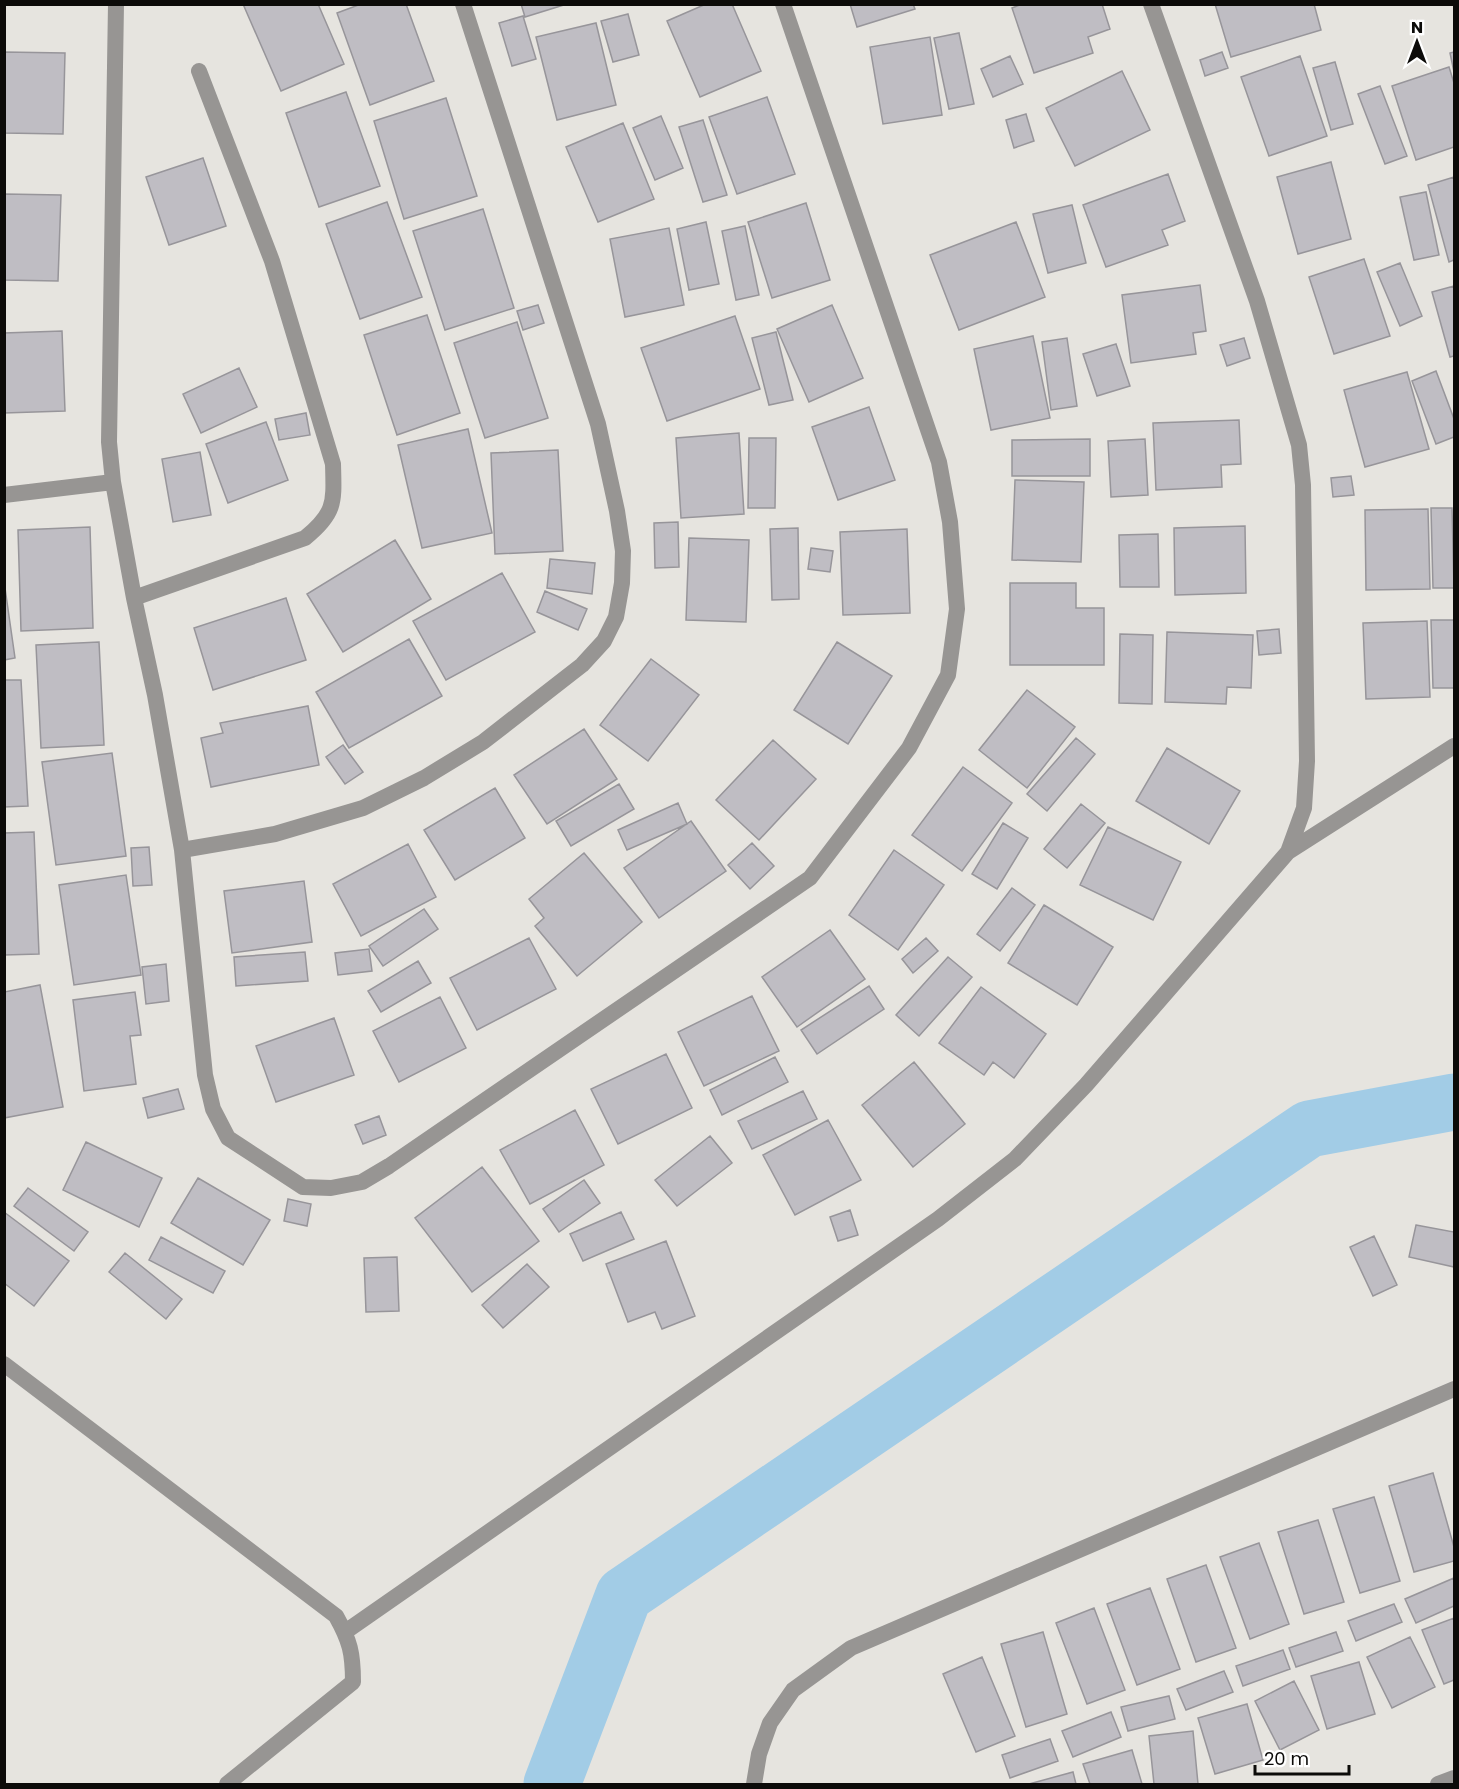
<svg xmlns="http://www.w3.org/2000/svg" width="1459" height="1789" viewBox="0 0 1459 1789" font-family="Poppins,sans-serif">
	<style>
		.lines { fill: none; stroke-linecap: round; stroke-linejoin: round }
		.river { stroke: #a2cce6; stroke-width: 57 }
		.building { fill: #bfbdc3; stroke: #97959a; stroke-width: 1.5 }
		.minor { stroke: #979593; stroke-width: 16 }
	</style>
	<rect width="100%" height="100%" fill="#e6e4df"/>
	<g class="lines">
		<path class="river" d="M552 1784 624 1595 1309 1129 1454 1102"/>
	</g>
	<path class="building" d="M243 4H318L344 64 281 91Z
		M361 4H406L434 81 370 105 337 13Z
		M521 4H567L525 17Z
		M706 4H732L761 71 700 97 667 21Z
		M850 4H913L915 9 857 27Z
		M1022 4H1102L1110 29 1088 37 1093 53 1034 73 1012 8Z
		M1215 4H1314L1321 30 1231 57Z
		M628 14 639 55 613 62 601 21Z
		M523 16 536 59 512 66 499 23Z
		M596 23 616 105 557 120 536 37Z
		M959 33 974 104 949 109 934 38Z
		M930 37 942 115 883 124 870 47Z
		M4 52 65 53 63 134 4 133Z
		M1222 52 1228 68 1205 76 1200 60Z
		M1454 52V72L1450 53Z
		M1010 56 1023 84 993 97 981 69Z
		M1300 56 1327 136 1269 156 1241 77Z
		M1335 62 1353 124 1331 130 1313 68Z
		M1449 67 1454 83V147L1416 160 1392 86Z
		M1122 71 1150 130 1075 166 1046 108Z
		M1380 86 1407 156 1385 164 1358 94Z
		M346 92 380 186 319 207 286 113Z
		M767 97 795 174 737 194 709 117Z
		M446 98 477 196 404 219 374 121Z
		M1026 114 1034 141 1014 148 1006 120Z
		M661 116 683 168 655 180 633 128Z
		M703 120 727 195 703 202 679 127Z
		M623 123 654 199 598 222 566 147Z
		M203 158 226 226 169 245 146 177Z
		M1331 162 1351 239 1298 254 1277 177Z
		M1168 174 1185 221 1162 230 1168 245 1106 267 1083 205Z
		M1454 177V260L1449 262 1428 185Z
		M1426 192 1439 255 1414 260 1400 197Z
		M4 194 61 195 58 281 4 280Z
		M387 202 422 297 360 319 326 224Z
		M806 203 830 280 772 298 748 222Z
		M1072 205 1086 263 1048 273 1033 214Z
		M483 209 514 308 445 330 413 231Z
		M706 222 719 284 689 290 677 229Z
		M1016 222 1045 297 959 330 930 255Z
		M745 226 759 295 736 300 722 231Z
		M669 228 684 305 625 317 610 239Z
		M1364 259 1390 336 1334 354 1309 277Z
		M1400 263 1422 316 1400 326 1377 272Z
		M1200 285 1206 331 1193 333 1196 354 1131 363 1122 295Z
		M1454 286V356L1450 357 1432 292Z
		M538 305 544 323 523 330 517 311Z
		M832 305 863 378 809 402 777 329Z
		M427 315 460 413 397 435 364 335Z
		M735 316 760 389 667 421 641 348Z
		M517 322 548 418 485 438 454 343Z
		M62 331 65 411 4 413V333Z
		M776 332 793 400 769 405 752 338Z
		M1033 336 1050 418 991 430 974 349Z
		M1067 338 1077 406 1051 410 1042 342Z
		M1244 338 1250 358 1227 366 1220 345Z
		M1116 344 1130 386 1097 396 1083 354Z
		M239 368 257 407 201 433 183 394Z
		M1436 371 1454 419V437L1436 444 1412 381Z
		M1407 372 1429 449 1365 467 1344 390Z
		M869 407 895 480 838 500 812 427Z
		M306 413 310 435 279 440 275 419Z
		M1239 420 1241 464 1221 465 1222 487 1156 490 1153 423Z
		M266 422 288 480 228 503 206 444Z
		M468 429 492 533 422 548 398 445Z
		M739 433 744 514 681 518 676 438Z
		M749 438H776L775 508H748Z
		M1090 439V476H1012V440Z
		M1145 439 1148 495 1111 497 1108 441Z
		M558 450 563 551 495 554 491 453Z
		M200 452 211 515 173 522 162 459Z
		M1351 476 1354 495 1333 497 1331 478Z
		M1015 480 1084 482 1081 562 1012 560Z
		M1431 508H1452L1454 588H1433Z
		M1428 509 1430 589 1366 590 1365 510Z
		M678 522 679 567 655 568 654 523Z
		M1245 526 1246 593 1175 595 1174 528Z
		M90 527 93 628 21 631 18 530Z
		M798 528 799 599 772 600 770 529Z
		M907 529 910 613 843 615 840 532Z
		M1158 534 1159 587H1120L1119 535Z
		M689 538 749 540 746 622 686 620Z
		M395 540 431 599 343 652 307 594Z
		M811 548 833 551 830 572 808 569Z
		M550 559 595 563 592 594 547 588Z
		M502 573 535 632 446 680 413 621Z
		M4 581 15 658 4 660Z
		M1010 583H1076V608H1104V665H1010Z
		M545 591 587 609 578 630 537 612Z
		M286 598 306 660 213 690 194 628Z
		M1431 620H1454V688H1433Z
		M1427 621 1430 697 1366 699 1363 623Z
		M1279 629 1281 653 1259 655 1257 631Z
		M1167 632 1253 635 1251 688 1227 687 1226 704 1165 702Z
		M1120 634 1153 635 1152 704 1119 703Z
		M409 639 442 696 349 748 316 692Z
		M99 642 104 745 41 748 36 645Z
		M837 642 892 676 848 744 794 710Z
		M651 659 699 695 648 761 600 725Z
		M4 680H21L28 806 4 807Z
		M1027 690 1075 727 1027 788 979 750Z
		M308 706 319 765 211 787 201 738 223 733 220 723Z
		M584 729 617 779 547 824 514 775Z
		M1076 738 1095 754 1047 811 1027 794Z
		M773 740 816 779 759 840 716 800Z
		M343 745 363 772 345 784 326 757Z
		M1167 748 1240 791 1209 844 1136 801Z
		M112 753 126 856 56 865 42 762Z
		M963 767 1012 803 962 871 912 835Z
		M619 784 634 809 571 846 556 821Z
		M495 788 525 838 455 880 424 830Z
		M678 803 687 824 627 850 618 830Z
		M1081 804 1105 823 1067 868 1044 849Z
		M691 821 726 871 659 918 624 868Z
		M1003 823 1028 838 997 889 972 874Z
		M1108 827 1181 862 1153 920 1080 885Z
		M34 832 39 954 4 955V833Z
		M752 843 774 866 750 889 728 865Z
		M408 844 436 897 361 936 333 884Z
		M149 847 152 885 133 886 131 848Z
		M894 850 944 885 898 950 849 915Z
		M584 853 642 922 577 976 535 926 544 918 529 899Z
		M126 875 141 975 74 985 59 885Z
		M304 881 312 942 232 953 224 891Z
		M1012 888 1035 905 1000 951 977 934Z
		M1044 905 1113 947 1077 1005 1008 963Z
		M424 909 438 929 383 966 369 946Z
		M830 930 865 979 797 1027 762 977Z
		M529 938 556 989 477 1030 450 978Z
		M926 938 938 951 913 973 902 959Z
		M369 949 372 971 338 975 335 953Z
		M305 952 308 981 236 986 234 957Z
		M948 957 972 977 919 1036 896 1015Z
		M418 961 431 983 381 1012 368 991Z
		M166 964 169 1001 146 1004 142 967Z
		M40 985 63 1107 4 1118V992Z
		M869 986 884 1009 817 1054 801 1030Z
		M981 987 1046 1034 1014 1078 993 1062 984 1075 939 1043Z
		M135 992 141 1035 130 1036 136 1084 84 1091 73 1000Z
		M752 996 779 1051 704 1086 678 1032Z
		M440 997 466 1048 399 1082 373 1031Z
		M334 1018 354 1075 276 1102 256 1046Z
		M666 1054 692 1108 618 1144 591 1089Z
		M775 1057 788 1082 722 1115 710 1090Z
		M914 1062 965 1124 913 1167 862 1105Z
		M178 1089 184 1109 148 1118 143 1098Z
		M803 1091 817 1119 752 1149 738 1121Z
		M575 1110 604 1165 530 1204 500 1150Z
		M379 1116 386 1135 363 1144 355 1125Z
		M828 1120 861 1180 795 1215 763 1155Z
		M710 1136 732 1163 677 1206 655 1180Z
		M86 1142 162 1178 139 1227 63 1190Z
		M482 1167 539 1241 472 1292 415 1218Z
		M198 1178 270 1220 243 1265 171 1223Z
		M584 1180 600 1203 559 1232 543 1209Z
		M28 1188 88 1232 74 1251 14 1206Z
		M288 1199 311 1204 307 1226 284 1221Z
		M850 1210 858 1235 838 1241 830 1217Z
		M4 1212 69 1261 34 1306 4 1283Z
		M621 1212 634 1239 583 1261 570 1234Z
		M1416 1225 1454 1232V1267L1409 1257Z
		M1374 1236 1397 1285 1373 1296 1350 1247Z
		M161 1237 225 1271 213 1293 149 1260Z
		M666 1241 695 1316 662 1329 655 1312 628 1322 606 1264Z
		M125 1253 182 1299 166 1319 109 1272Z
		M397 1257 399 1311 366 1312 364 1258Z
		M527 1264 549 1287 503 1328 482 1305Z
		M1433 1473 1454 1547V1561L1414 1572 1389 1486Z
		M1374 1497 1400 1581 1360 1593 1333 1509Z
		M1318 1520 1344 1602 1304 1614 1278 1532Z
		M1259 1543 1289 1624 1250 1639 1220 1557Z
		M1206 1565 1236 1648 1196 1662 1167 1579Z
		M1454 1578V1606L1416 1623 1405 1599Z
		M1150 1588 1180 1669 1137 1685 1107 1604Z
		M1394 1604 1402 1622 1356 1641 1348 1621Z
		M1094 1608 1125 1690 1087 1704 1056 1623Z
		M1454 1618V1680L1444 1684 1422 1630Z
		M1043 1632 1067 1714 1026 1727 1001 1644Z
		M1336 1632 1343 1651 1296 1667 1289 1648Z
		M1410 1637 1435 1687 1392 1708 1367 1657Z
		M1283 1650 1290 1669 1243 1686 1236 1666Z
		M982 1657 1015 1736 976 1752 943 1674Z
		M1359 1662 1375 1714 1327 1729 1311 1676Z
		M1224 1671 1233 1692 1186 1710 1177 1689Z
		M1294 1681 1319 1730 1280 1750 1255 1701Z
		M1169 1696 1175 1719 1128 1731 1121 1707Z
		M1247 1704 1263 1760 1215 1774 1198 1718Z
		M1111 1712 1121 1737 1073 1757 1062 1731Z
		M1193 1731 1198 1784H1154L1149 1736Z
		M1050 1739 1058 1761 1010 1778 1002 1755Z
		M1132 1750 1142 1784H1090L1083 1764Z
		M1073 1772 1076 1784H1029Z"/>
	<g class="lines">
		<path class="minor" d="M116 4 109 442 113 482 134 598 155 695 182 850 205 1075 213 1109 228 1138 303 1187 331 1188 362 1182 389 1166 810 878 909 748 948 675 957 609 950 522 939 462 783 4
			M4 495 113 482
			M134 598 305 538C336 513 334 502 333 464L272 261 199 71
			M182 850 275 834 363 808 424 778 483 742 582 665 604 641 616 617 622 583 623 551 617 511 598 424 463 4
			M1288 852 1454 746
			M4 1364 336 1616C350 1641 353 1653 353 1682L227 1784
			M345 1632 938 1219 1015 1159 1086 1085 1288 852 1304 808 1307 761 1303 485 1299 445 1257 301 1151 4
			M754 1784 759 1754 770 1723 793 1690 851 1648 1454 1389
			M1438 1784 1454 1778"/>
	</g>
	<rect width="1459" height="1789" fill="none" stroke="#0c0b09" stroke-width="12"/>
	<g transform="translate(1417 42)" stroke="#ffffff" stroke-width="4.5" paint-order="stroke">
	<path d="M0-4.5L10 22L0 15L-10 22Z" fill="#0c0b09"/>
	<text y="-9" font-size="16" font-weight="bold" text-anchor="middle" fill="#0c0b09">N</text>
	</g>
	<path d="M1255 1765v9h94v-9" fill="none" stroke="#0c0b09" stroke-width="3"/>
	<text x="1264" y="1765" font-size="18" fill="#0c0b09" stroke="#ffffff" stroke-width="4.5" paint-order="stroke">20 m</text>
</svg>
